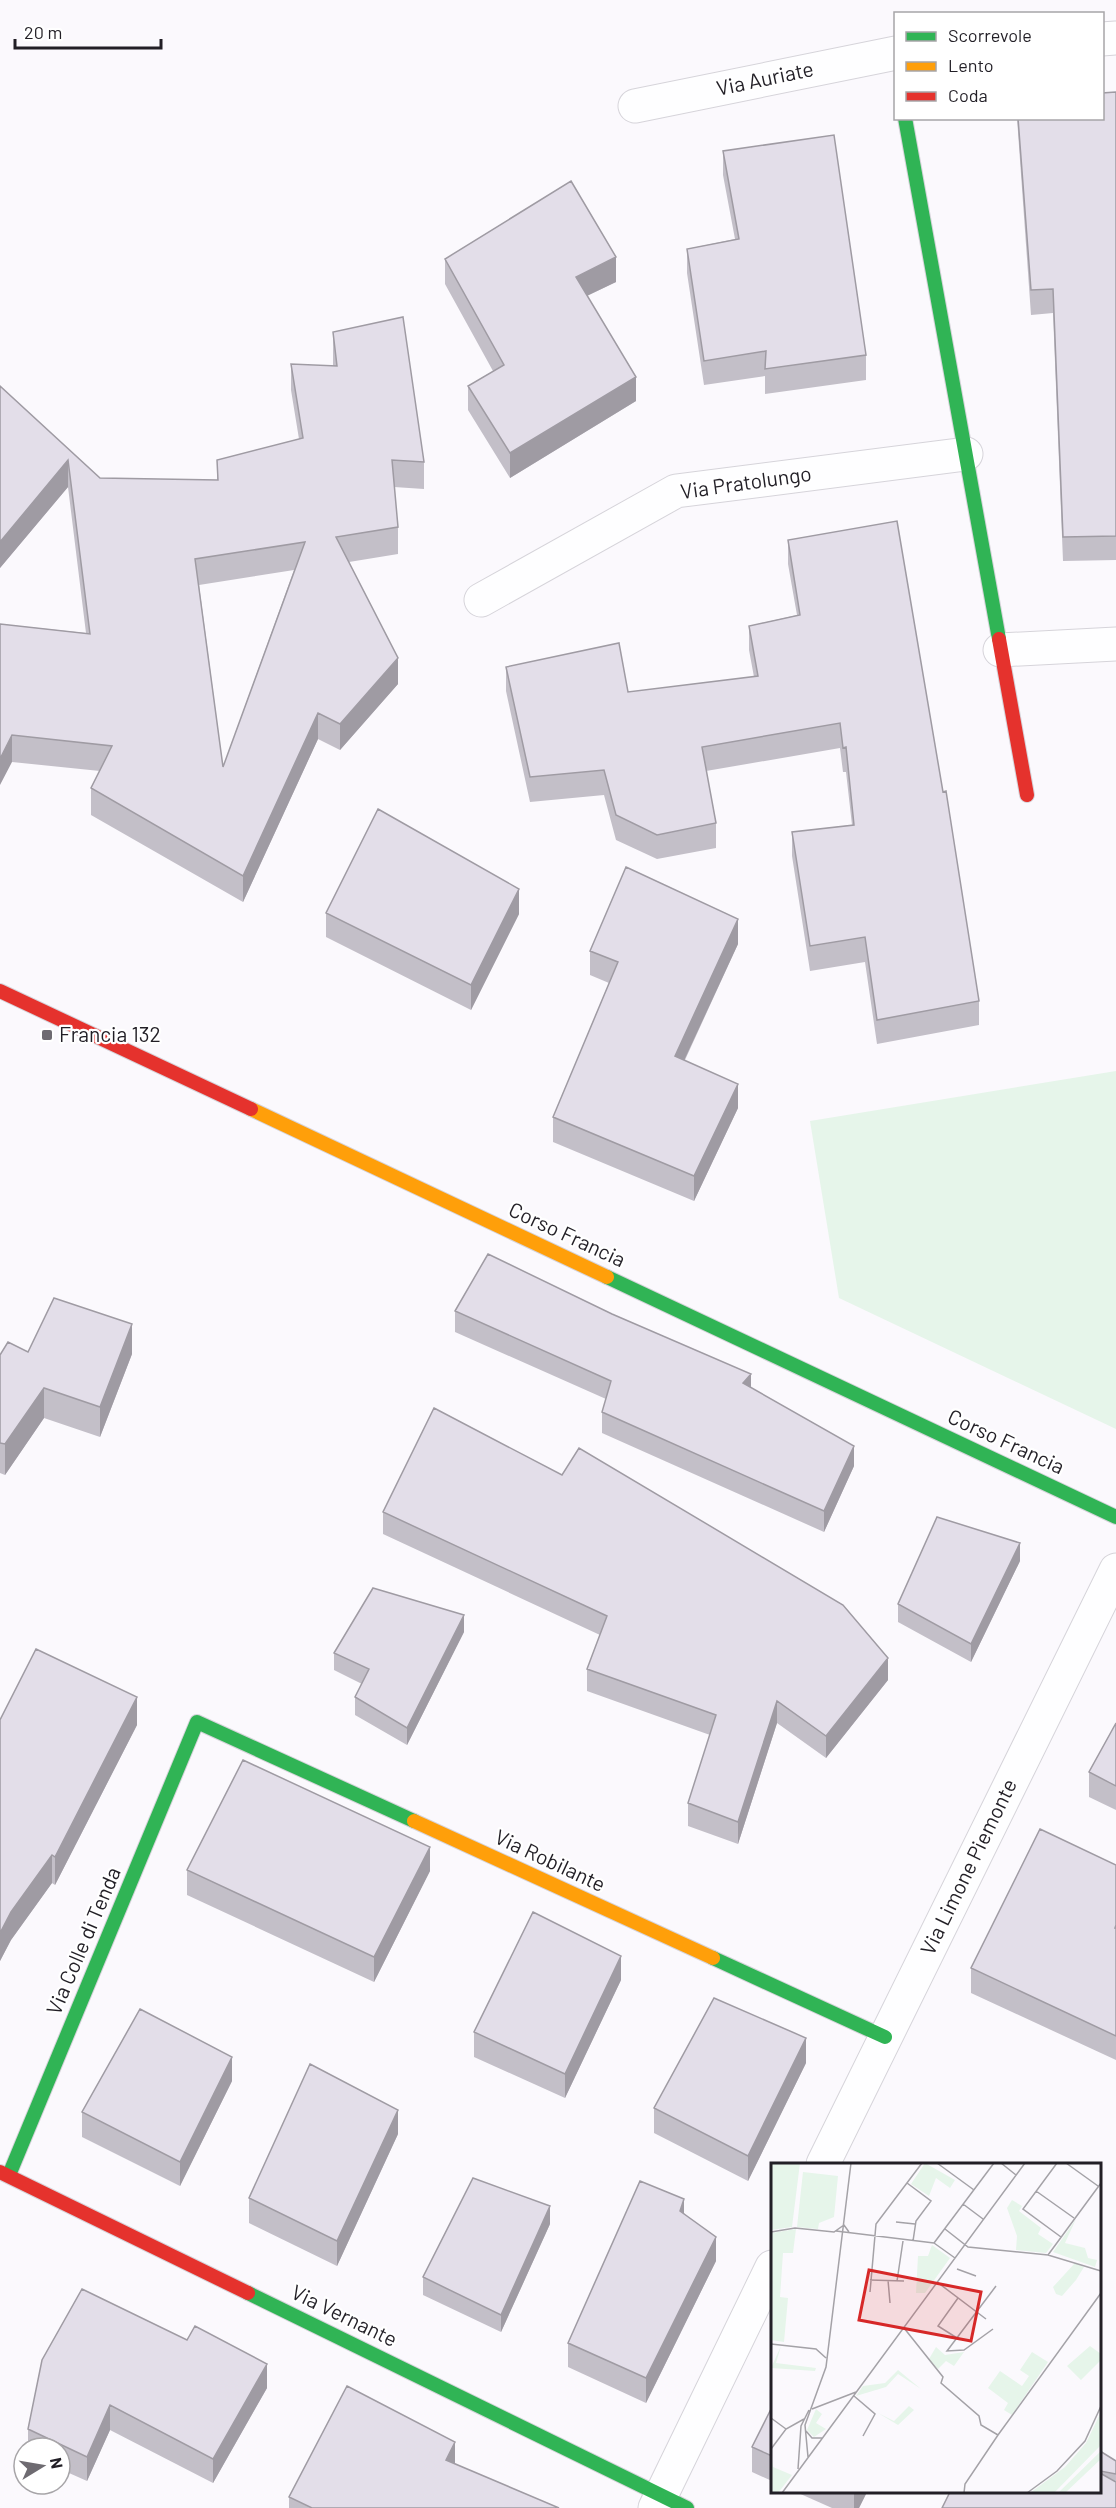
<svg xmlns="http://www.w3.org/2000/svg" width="1116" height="2508" viewBox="0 0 1116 2508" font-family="Barlow,sans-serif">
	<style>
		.green { fill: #e6f5ea }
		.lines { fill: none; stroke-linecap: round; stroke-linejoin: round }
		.street-casing { stroke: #d6d4da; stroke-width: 35 }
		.fast-casing { stroke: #d6d4da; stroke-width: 16 }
		.slow-casing { stroke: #d6d4da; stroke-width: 16 }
		.jam-casing { stroke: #d6d4da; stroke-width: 16 }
		.street { stroke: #fefeff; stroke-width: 33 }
		.fast { stroke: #30b455; stroke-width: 14 }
		.slow { stroke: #ff9f0a; stroke-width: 14 }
		.jam { stroke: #e5322d; stroke-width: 14 }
		.wall { fill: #c3bfc8; fill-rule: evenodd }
		.shaded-wall { fill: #9f9ba3 }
		.building { fill: #e3dee9; stroke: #9f9ba3; stroke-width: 1.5; fill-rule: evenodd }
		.poi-dot { fill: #6e6b71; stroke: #fff; stroke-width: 2 }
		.labels { text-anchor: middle; stroke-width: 4.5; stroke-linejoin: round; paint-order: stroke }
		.street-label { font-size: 21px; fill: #221f26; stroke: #fff }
		.poi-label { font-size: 21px; fill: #221f26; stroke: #fff; text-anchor: start }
		.inset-road { fill: none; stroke: #a4a2a7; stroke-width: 1.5 }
		.view { fill: #d62828; fill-opacity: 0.15; stroke: #d62828; stroke-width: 3 }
		.inset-edge { fill: none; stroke: #221f26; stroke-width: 3 }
	</style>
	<rect width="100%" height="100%" fill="#fbf9fd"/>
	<path class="green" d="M1116 1071V1429L839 1298 810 1121Z"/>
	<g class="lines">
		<g class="street-casing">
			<path id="street" d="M1102 39 1116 38
				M635 106 896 53
				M481 600 676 491 966 454
				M1000 650 1116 644
				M823 2164 1116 1570
				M655 2508 772 2267"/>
		</g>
		<g class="fast-casing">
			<path id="fast" d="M905 118 999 639
				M607 1277 1116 1517
				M713 1958 885 2037
				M9 2175 197 1722 414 1821
				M248 2293 687 2508"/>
		</g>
		<g class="slow-casing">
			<path id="slow" d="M251 1109 607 1277
				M414 1821 713 1958"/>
		</g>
		<g class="jam-casing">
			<path id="jam" d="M999 639 1027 795
				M0 991 251 1109
				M0 2172 248 2293"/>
		</g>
		<use href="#street" class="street"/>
		<use href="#fast" class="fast"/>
		<use href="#slow" class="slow"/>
		<use href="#jam" class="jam"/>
	</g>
	<path class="wall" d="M1116 92V560L1063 561 1053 313 1031 315 1017 118H1102Z
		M723 151 866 355V380L765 394V376L704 385 687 273V249L735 239 723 175Z
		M445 259 616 282 587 296 636 401 510 478 468 410V386L493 371 445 284Z
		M333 332 424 462V489L394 487 398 527V554L349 562 398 684 340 750 318 739 243 902 91 815V788L100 771 12 762 0 624 86 633 68 487 0 568V386L100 478 217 480V460L299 439 291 390V364L333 366ZM294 570 223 767 199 585Z
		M788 540 979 1001V1025L877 1044 865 962 810 971 792 856V832L852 825 846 772H843L840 748 706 771 716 823V848L657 859 616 840 604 795 530 802 506 691V667L628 692 754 677 749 650V626L797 615 788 564Z
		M326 913 519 914 471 1010 326 937Z
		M738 944 685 1060 738 1108 694 1201 553 1142V1117L609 983 590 975V951Z
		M455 1311 751 1388 854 1466 824 1532 602 1433V1412L606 1399 455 1332Z
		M28 1352 132 1354 100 1437 44 1418 5 1475 0 1473V1355Z
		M383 1512 888 1680 826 1758 777 1723 738 1844 688 1826V1803L710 1735 587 1691V1669L600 1635 383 1534Z
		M1020 1561 971 1662 898 1622V1604Z
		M464 1632 407 1745 355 1715V1697L362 1684 334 1670V1653Z
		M0 1720 137 1725 55 1885 52 1883 11 1940 0 1961Z
		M1116 1723V1810L1089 1797V1772Z
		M1116 1865V2060L971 1993V1968Z
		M187 1870 430 1871 374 1982 187 1895Z
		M621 1980 565 2098 474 2057V2032Z
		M806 2063 748 2181 654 2133V2108Z
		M232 2081 180 2186 82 2137V2112Z
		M398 2134 337 2266 249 2223V2198Z
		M684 2213 716 2261 646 2403 568 2367V2343Z
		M550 2224 501 2332 423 2295V2277Z
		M42 2360 267 2388 213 2483 110 2430 87 2481 60 2469V2448H28V2429Z
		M772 2407V2481L752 2472V2447Z
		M1100 2451 1116 2461V2508L1100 2492Z
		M455 2464 559 2508H289V2497Z
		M796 2492H867L859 2508H832Z"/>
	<path class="shaded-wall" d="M616 257V282L576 301V277Z
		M636 377V401L510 478V453Z
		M68 460V487L0 568V542Z
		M398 658V684L340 750V724Z
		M318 713V739L243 902V876Z
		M12 735V762L0 785V759Z
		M519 889V914L471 1010V985Z
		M738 919V944L675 1080V1056Z
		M738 1084V1108L694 1201V1176Z
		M132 1324V1354L100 1437V1407Z
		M751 1374V1394L743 1383Z
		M44 1388V1418L5 1475V1444Z
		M854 1446V1466L824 1532V1511Z
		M1020 1543V1561L971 1662V1644Z
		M464 1615V1632L407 1745V1728Z
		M888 1658V1680L826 1758V1736Z
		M137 1697V1725L55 1885V1857Z
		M777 1701V1723L738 1844V1822Z
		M430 1847V1871L374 1982V1957Z
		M52 1855V1883L11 1940 0 1961V1933L11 1912Z
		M621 1956V1980L565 2098V2074Z
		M806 2038V2063L748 2181V2156Z
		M232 2057V2081L180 2186V2162Z
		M398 2110V2134L337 2266V2241Z
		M684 2199V2224L680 2211Z
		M550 2206V2224L501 2332V2315Z
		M716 2237V2261L646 2403V2378Z
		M267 2364V2388L213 2483V2459Z
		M110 2405V2430L87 2481V2457Z
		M455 2442V2466L446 2460Z
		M855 2492H867L859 2508H854V2493Z"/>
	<path class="building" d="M1116 92V536L1063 537 1053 289 1031 290 1018 118H1102V93Z
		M834 135 866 355 765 369 766 351 704 361 687 249 739 239 723 151Z
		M571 181 616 257 576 277 636 377 510 453 468 386 504 365 445 259Z
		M403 317 424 462 392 460 398 527 336 537 398 658 340 724 318 713 243 876 91 788 112 746 12 735 0 759V624L90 634 68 460 0 542V386L100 478 218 480 217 460 303 438 291 364 337 366 333 332ZM305 542 223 767 195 559Z
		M897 521 943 792 946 791 979 1001 877 1020 865 937 810 946 792 832 854 825 846 747 843 748 840 723 702 747 716 823 657 835 616 815 604 770 530 777 506 667 619 643 628 692 758 676 749 626 800 615 788 540Z
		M378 809 519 889 471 985 326 913Z
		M626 867 738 919 675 1056 738 1084 694 1176 553 1117 618 962 590 951Z
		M488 1254 612 1314 751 1374 743 1383 854 1446 824 1511 602 1412 611 1381 455 1311Z
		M54 1298 132 1324 100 1407 44 1388 5 1444 0 1443V1355L8 1342 28 1352Z
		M434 1408 562 1475 579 1448 843 1605 888 1658 826 1736 777 1701 738 1822 688 1803 716 1715 587 1669 607 1616 383 1512Z
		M937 1517 1020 1543 971 1644 898 1604Z
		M373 1588 464 1615 407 1728 355 1697 369 1669 334 1653Z
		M36 1649 137 1697 55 1857 52 1855 11 1912 0 1933V1720Z
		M1116 1723V1786L1089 1772Z
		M243 1760 430 1847 374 1957 187 1870Z
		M1040 1829 1116 1865V1925L1115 1928H1116V2036L971 1968Z
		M533 1912 621 1956 565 2074 474 2032Z
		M714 1998 806 2038 748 2156 654 2108Z
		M140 2009 232 2057 180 2162 82 2112Z
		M310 2064 398 2110 337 2241 249 2198Z
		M473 2178 550 2206 501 2315 423 2277Z
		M640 2181 684 2199 680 2211 716 2237 646 2378 568 2343Z
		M82 2289 187 2340 195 2326 267 2364 213 2459 110 2405 87 2457 28 2429 42 2360Z
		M347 2386 455 2442 446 2460 559 2508H312L289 2497Z
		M772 2407V2456L752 2447Z
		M1100 2451 1116 2461V2474L1100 2471Z
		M1100 2473 1116 2482V2508H942L950 2492H1100Z"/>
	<rect class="poi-dot" x="41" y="1029" width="12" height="12" rx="3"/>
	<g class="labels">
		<g class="street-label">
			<text transform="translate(765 79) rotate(-12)" y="7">Via Auriate</text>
			<text transform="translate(746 483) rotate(-8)" y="7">Via Pratolungo</text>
			<text transform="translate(567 1235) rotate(25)" y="7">Corso Francia</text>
			<text transform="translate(1006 1442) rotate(25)" y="7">Corso Francia</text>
			<text transform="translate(550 1861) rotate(25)" y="7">Via Robilante</text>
			<text transform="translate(969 1867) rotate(-64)" y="7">Via Limone Piemonte</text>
			<text transform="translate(84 1941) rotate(-67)" y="7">Via Colle di Tenda</text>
			<text transform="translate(344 2316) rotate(26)" y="7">Via Vernante</text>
		</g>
		<g class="poi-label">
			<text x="59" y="1042">Francia 132</text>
		</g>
	</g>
	<g transform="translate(771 2163)">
		<rect width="330" height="330" fill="#fbf9fd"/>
		<path d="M0 0H29L21 64 0 67ZM154 0 184 17 179 25 165 15 158 33 140 21ZM32 9 67 13 63 54 48 60 47 66 26 64ZM241 37 251 43 248 48 270 65 267 71 282 81 275 90 245 87 246 73 236 45ZM305 56 294 80 314 85 317 95 326 97 324 104 282 89ZM25 66 22 90H12L9 134 17 135 13 179 0 177V70ZM161 82 179 95 154 130H145L147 93H157ZM304 100 313 104 305 117 291 133 285 131 282 124ZM10 183 5 200 45 205 44 208 0 205ZM319 183 330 191V197L310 217 296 203ZM165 184 174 192 193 189 183 203 175 198 167 206 158 196ZM261 189 277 199 241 252 233 247 237 240 217 225 229 208 251 223 258 213 249 207ZM127 207 150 226 127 211 115 224 85 233 92 223 114 220ZM138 243 143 247 127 262 107 250 123 258ZM45 246 51 251 45 260 55 266 43 274 36 267ZM330 249V282L283 330H259L294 304 315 280ZM330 288V296L294 330H287ZM1 299 2 304 21 312 7 330H0Z" fill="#e6f5ea"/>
		<path class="inset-road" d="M166 0 203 27M230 0 245 12M286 0 252 46 290 74M295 0 327 23M136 20 160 38 145 58 142 78M265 28 303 55M192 41 212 56M125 59 144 61M174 66 197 84 277 92 330 108M65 68 163 80M0 69 24 65 63 69 73 62 78 69M163 80 223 0M163 80 184 95M277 92 330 20M186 106 205 113M99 117 133 118M117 117 119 140M126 118 132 78M166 119 215 156M99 129 105 61 151 0M133 165 172 214 170 220 208 253 210 262 227 272M222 166 193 187 176 188 225 123M186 175 167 163 187 135M0 181 45 186 55 195M83 233 104 251 92 273M41 246 85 229M0 255 15 266M35 268 41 275H51M0 286 15 266 33 256M37 294 34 262 55 204 80 0M27 306 30 263 38 247M11 330 254 0M193 330 194 321 227 272 330 130M256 330 286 308 314 278 330 243"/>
		<path class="view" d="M98 107 210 129 200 178 88 157Z"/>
		<rect width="330" height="330" class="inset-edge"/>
	</g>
	<rect x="894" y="12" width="210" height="108" fill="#ffffff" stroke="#a7a5a8" stroke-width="1.5"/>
	<rect x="906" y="32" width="30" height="9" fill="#30b455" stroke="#a7a5a8" stroke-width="1.5"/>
	<text x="948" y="42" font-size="18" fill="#221f26">Scorrevole</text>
	<rect x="906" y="62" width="30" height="9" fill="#ff9f0a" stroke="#a7a5a8" stroke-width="1.5"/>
	<text x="948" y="72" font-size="18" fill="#221f26">Lento</text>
	<rect x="906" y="92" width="30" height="9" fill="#e5322d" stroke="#a7a5a8" stroke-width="1.5"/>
	<text x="948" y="102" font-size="18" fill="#221f26">Coda</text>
	<g transform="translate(42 2466) rotate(79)"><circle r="28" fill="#ffffff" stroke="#a7a5a8" stroke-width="1.5"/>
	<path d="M0-4.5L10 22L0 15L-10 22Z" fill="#6e6b71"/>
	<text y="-9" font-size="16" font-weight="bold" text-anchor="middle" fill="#221f26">N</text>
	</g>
	<path d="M15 39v9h146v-9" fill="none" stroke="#221f26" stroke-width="3"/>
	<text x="24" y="39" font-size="18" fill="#221f26" stroke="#ffffff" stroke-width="4.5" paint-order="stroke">20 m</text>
</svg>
